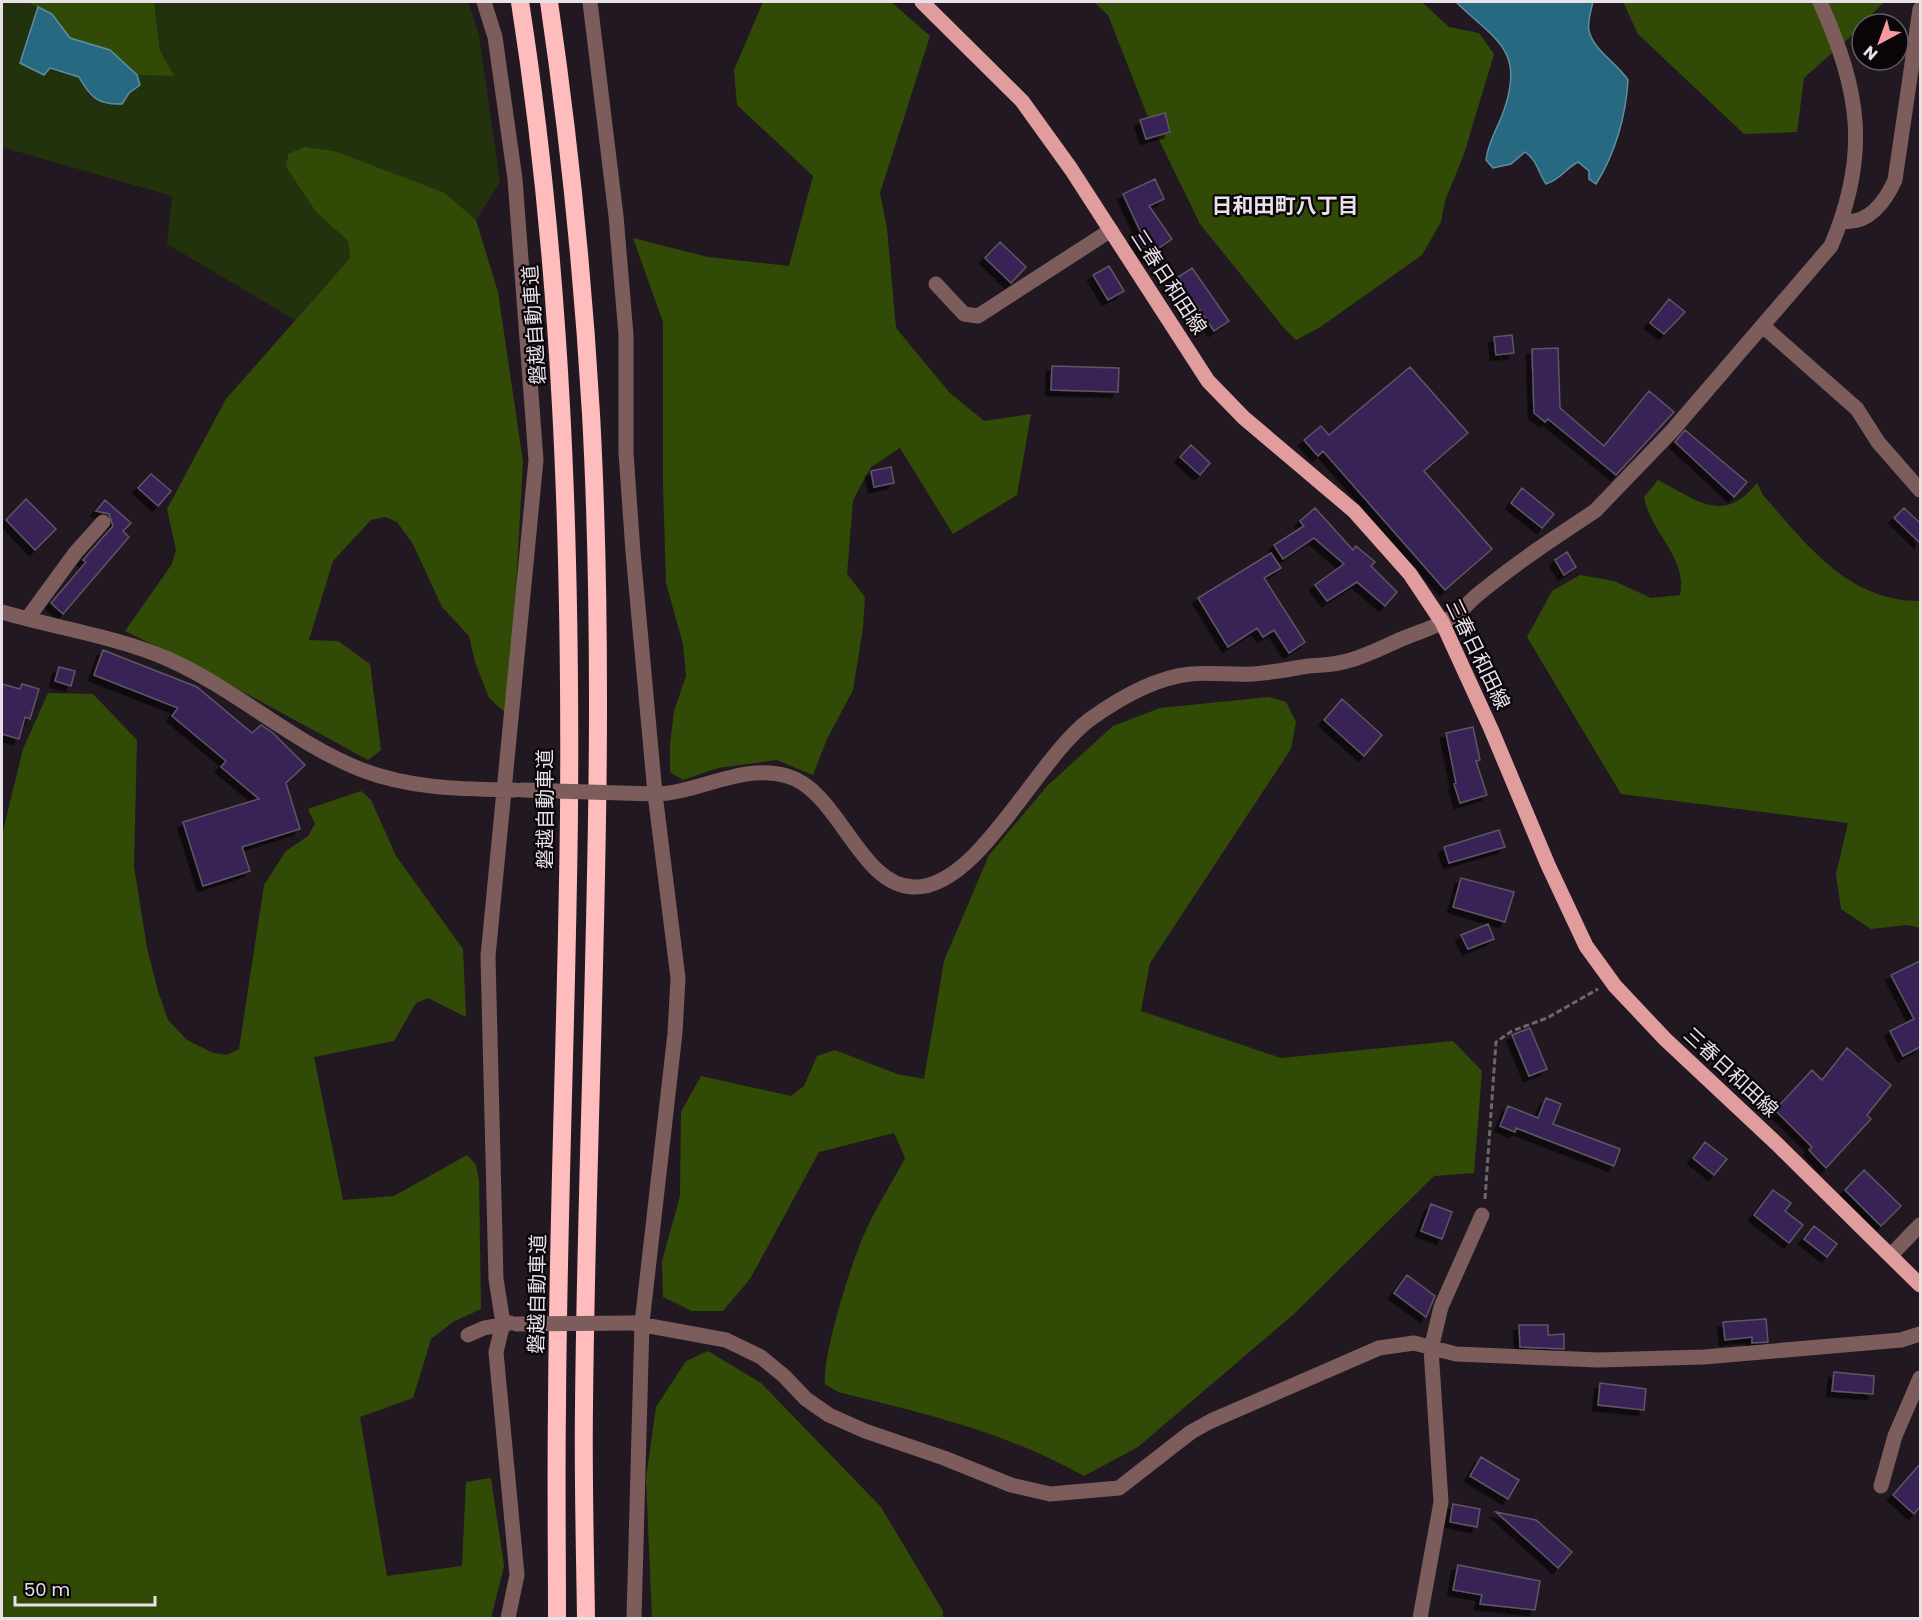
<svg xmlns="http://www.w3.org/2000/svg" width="1922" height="1620" viewBox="0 0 1922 1620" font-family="Poppins,'Noto Sans JP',sans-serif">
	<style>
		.green { fill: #22320c }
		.forest { fill: #314b07 }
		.water { fill: #266981; stroke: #608da0; stroke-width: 1.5 }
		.building { fill: #392157; stroke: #5c5765; stroke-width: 1.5; filter: url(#shadow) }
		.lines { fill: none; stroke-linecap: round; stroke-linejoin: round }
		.path { stroke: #6d656c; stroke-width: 3; stroke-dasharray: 6 3; stroke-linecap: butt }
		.minor { stroke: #7d5c5c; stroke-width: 15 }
		.major { stroke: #e19d9e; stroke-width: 15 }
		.highway { stroke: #febcbd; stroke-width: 18 }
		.minor-bridge { stroke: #7d5c5c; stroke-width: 15 }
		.labels { text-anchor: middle; stroke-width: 4.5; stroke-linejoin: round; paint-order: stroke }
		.street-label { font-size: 20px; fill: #e8e1e7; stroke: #090509 }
		.neighbourhood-label { font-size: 21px; font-weight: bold; fill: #e8e1e7; stroke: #090509 }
	</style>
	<defs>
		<filter id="shadow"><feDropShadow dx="-5.5" dy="5.5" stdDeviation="0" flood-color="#0009"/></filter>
	</defs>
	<rect width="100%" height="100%" fill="#221821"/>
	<path class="green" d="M2 2H27L38 7 21 63 79 77 90 96 122 104 129 93 140 85 137 75 174 76 160 50 154 2H468L479 35 500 182 476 220 445 193 288 154 286 167 316 212 348 241 350 258 295 320 167 244 172 196 2 147Z"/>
	<path class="forest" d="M27 2H154L160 50 174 76 137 75 110 50 70 38 52 14Z
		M763 2H891L930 36 880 193 887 229 896 328 950 393 984 421 1031 414 1017 495 953 534 900 448 871 467 853 500 847 574 865 597 863 628 853 690 827 739 813 775 777 760 718 768 683 780 670 772V744L674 711 686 676 683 644 666 583 663 484V322L633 238 708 257 789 266 813 176 737 105 734 70Z
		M1094 2H1422L1449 27 1479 33 1494 54 1464 154 1445 201 1441 222 1422 255 1319 328 1296 340 1283 327 1200 224 1148 117 1108 15Z
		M1623 2H1884L1850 37 1804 78 1797 132 1744 134 1638 34Z
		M304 147 334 151 445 193 476 220 498 292 523 462 509 716 489 698 475 662 469 636 442 607 413 544 397 522 385 517 371 520 333 561 309 640 338 641 370 664 381 750 368 760 192 664 125 631 172 564 176 550 167 509 226 399 350 258 348 241 316 212 286 167 288 154Z
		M1658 480C1696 499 1723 526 1757 483L1763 495C1806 544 1849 602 1920 601V928L1907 925 1871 929 1841 909 1836 874 1848 823 1621 794 1527 637 1552 591 1580 575 1614 581 1651 598 1680 595C1688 558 1650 532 1644 497Z
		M48 693 93 694 137 740 134 866 147 948 158 991 168 1020 187 1040 213 1053 227 1055 239 1049 264 885 286 851 308 836 315 824 308 809 361 791 371 800 396 856 463 949 466 1017 428 998 416 1003 394 1041 314 1057 343 1200 394 1196 467 1155 476 1165 479 1180 481 1309 453 1322 431 1339 413 1398 360 1417 387 1576 462 1566 466 1482 491 1478 504 1566 491 1618H2V835L23 749Z
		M1269 697 1286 702 1296 722 1291 749 1150 963 1141 1011 1281 1058 1453 1041 1482 1071 1474 1173 1434 1176 1295 1313 1138 1447 1084 1476C1003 1431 926 1414 838 1392L825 1384C822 1355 853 1256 867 1228 878 1204 893 1181 905 1158L894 1133 819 1152 750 1279 723 1311H692L663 1297 662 1261 680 1196 681 1112 701 1076 791 1096 804 1086 817 1056 835 1050 897 1074 924 1079 944 961 989 855 1047 786 1113 726 1160 708Z
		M708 1351 761 1383 881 1507 943 1611V1618H652L646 1478 656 1407 686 1361Z"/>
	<path class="water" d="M1456 2H1593C1591 10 1587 23 1589 31 1594 51 1617 63 1628 80 1626 116 1615 154 1596 184L1589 179V171L1578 162C1565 169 1560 180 1546 184 1538 172 1537 160 1525 152L1511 164 1493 168 1486 160C1488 142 1497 129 1503 113 1526 50 1496 41 1456 2Z
		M38 7 52 14 70 38 110 50 137 75 140 85 129 93 122 104C98 105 90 97 79 77L50 68 44 75 20 63Z"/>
	<path class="building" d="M1165 113 1170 132 1146 139 1140 120Z
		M1155 179 1164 199 1149 206 1172 239 1147 256 1134 238 1141 233 1123 194Z
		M1000 242 1026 267 1011 283 985 258Z
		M1109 266 1124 291 1108 300 1093 275Z
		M1192 268 1229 321 1214 331 1193 300 1188 304 1172 281Z
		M1669 299 1685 312 1664 334 1650 323Z
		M1512 335 1514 353 1496 355 1494 337Z
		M1558 348 1560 408 1604 446 1649 391 1674 412 1616 475 1548 419 1545 422 1534 413 1532 349Z
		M1052 366 1119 368 1118 392 1051 390Z
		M1410 367 1468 433 1424 471 1492 549 1445 590 1323 451 1318 456 1304 440 1321 426 1329 435Z
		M1685 430 1747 482 1734 497 1675 442Z
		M1191 445 1210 463 1200 475 1180 457Z
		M891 467 894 483 874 487 871 471Z
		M151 474 171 491 158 506 138 488Z
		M1522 488 1554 514 1542 528 1511 503Z
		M26 499 56 529 35 550 6 520Z
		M105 500 131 523 123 531 129 537 63 614 51 603 86 562 83 560 113 526 109 514 96 511Z
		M1315 508 1353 550 1356 546 1375 562 1371 566 1397 592 1385 606 1357 582 1327 601 1315 585 1344 564 1314 538 1283 559 1274 545 1304 526 1300 521Z
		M1904 508 1920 523V543L1894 518Z
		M1567 552 1576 567 1564 575 1555 560Z
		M1271 553 1281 568 1264 578 1305 642 1289 653 1274 630 1263 637 1257 628 1228 647 1198 598Z
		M103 650 197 687 252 733 261 725 273 733 305 765 286 783 300 829 242 847 250 871 203 886 183 822 259 799 221 767 226 761 172 716 178 708 94 675Z
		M59 667 75 671 71 686 55 681Z
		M2 684 20 689 22 684 39 689 30 719 25 717 19 739 2 734Z
		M1342 699 1382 735 1364 756 1324 720Z
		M1473 727 1480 760 1476 761 1487 795 1460 803 1454 784 1456 783 1446 733Z
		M1499 830 1505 847 1449 863 1444 847Z
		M1461 878 1514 892 1505 922 1453 907Z
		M1488 924 1494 939 1468 949 1461 935Z
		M1920 961V1047L1903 1056 1890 1031 1914 1019 1891 975Z
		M1530 1028 1547 1069 1529 1076 1512 1035Z
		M1847 1048 1891 1085 1867 1115 1871 1119 1826 1168 1809 1150 1812 1147 1775 1110 1812 1070 1822 1080Z
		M1546 1098 1561 1104 1553 1124 1620 1149 1614 1166 1516 1128 1515 1132 1500 1126 1508 1106 1538 1118Z
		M1705 1142 1727 1159 1714 1175 1693 1158Z
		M1864 1170 1901 1206 1881 1226 1845 1190Z
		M1773 1190 1791 1203 1785 1211 1803 1225 1789 1243 1754 1215Z
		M1431 1204 1452 1212 1442 1239 1421 1231Z
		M1814 1226 1837 1244 1827 1257 1804 1239Z
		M1407 1275 1435 1296 1426 1317 1394 1293Z
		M1766 1319 1768 1342 1752 1343V1337L1725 1340 1723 1322Z
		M1519 1325H1548V1335L1564 1334V1349L1520 1347Z
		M1834 1372 1874 1376 1873 1394 1832 1391Z
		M1600 1383 1646 1389 1644 1410 1598 1405Z
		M1481 1457 1519 1480 1508 1499 1470 1476Z
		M1920 1464V1507L1914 1514 1893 1495Z
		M1453 1504 1480 1509 1477 1527 1450 1522Z
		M1496 1512 1536 1520 1572 1552 1558 1568Z
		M1458 1565 1540 1581 1535 1610 1480 1604 1482 1595 1453 1590Z"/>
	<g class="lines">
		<path class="path" d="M1485 1199 1496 1042 1512 1031 1547 1018 1598 989"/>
		<path class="minor" d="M484 2 495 37 515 179 536 460 488 956 496 1279 503 1323 496 1352 517 1575 508 1618
			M590 2 616 216 626 335V453L633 552 655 794 678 978 675 1033 642 1323 634 1618
			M1842 221C1868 225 1885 202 1895 180L1920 9
			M936 284 964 314 978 316 1111 230
			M1764 327 1857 409 1878 442 1920 490
			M2 612C56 628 115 636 168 659 236 689 293 743 362 770 412 789 462 789 515 790
			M27 619 76 552 103 522
			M655 794C699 793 743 763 787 776 839 790 860 888 915 887 979 887 1036 760 1089 720 1118 699 1153 678 1190 674 1210 672 1231 675 1252 674 1270 673 1289 669 1308 666 1320 665 1334 665 1347 661 1367 656 1385 646 1404 638 1421 631 1440 626 1455 615 1463 610 1469 602 1476 596 1513 565 1554 538 1595 511L1672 431 1831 246C1870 154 1860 91 1820 2
			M1891 1255 1920 1225
			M633 1323 726 1340 761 1357 784 1376 806 1399 829 1415 865 1431 944 1458 1011 1485 1050 1494 1119 1488 1191 1432 1211 1421 1379 1348 1414 1343 1456 1354 1598 1360 1704 1357 1901 1340 1920 1334
			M468 1335 484 1328 510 1323
			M1881 1486 1895 1436 1920 1378
			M1420 1618 1441 1502 1431 1349 1441 1307 1482 1215"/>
		<path class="major" d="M922 2 1022 101 1071 169 1208 381 1244 418 1354 511 1410 574 1442 622 1491 729 1548 865 1586 946 1615 986 1665 1039 1777 1144 1920 1285"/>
		<path class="highway" d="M520 2C562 270 571 541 569 813 567 1011 558 1209 557 1407 556 1477 557 1548 557 1618
			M549 2C569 138 583 276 591 414 609 745 587 1076 584 1407 583 1477 585 1548 586 1618"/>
		<path class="minor-bridge" d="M522 790 655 794
			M516 1324 632 1323"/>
	</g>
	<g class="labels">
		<g class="street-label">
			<text transform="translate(1169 282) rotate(57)" y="7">三春日和田線</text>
			<text transform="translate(534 325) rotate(-94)" y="7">磐越自動車道</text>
			<text transform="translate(1478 654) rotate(64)" y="7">三春日和田線</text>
			<text transform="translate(545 809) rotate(-90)" y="7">磐越自動車道</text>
			<text transform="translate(1731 1072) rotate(43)" y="7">三春日和田線</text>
			<text transform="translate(537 1294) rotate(-89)" y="7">磐越自動車道</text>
		</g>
		<g class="neighbourhood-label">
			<text x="1285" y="213">日和田町八丁目</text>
		</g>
	</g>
	<rect width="1922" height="1620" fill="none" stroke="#e8e1e7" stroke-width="6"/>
	<g transform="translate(1880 42) rotate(221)"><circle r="28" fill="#090509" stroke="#625d62" stroke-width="1.5"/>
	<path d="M0-4.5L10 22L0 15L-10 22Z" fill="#f49aa0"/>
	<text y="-9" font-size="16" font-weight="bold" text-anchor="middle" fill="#e8e1e7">N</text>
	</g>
	<path d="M15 1596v9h140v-9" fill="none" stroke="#e8e1e7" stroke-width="3"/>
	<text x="24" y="1596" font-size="18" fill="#e8e1e7" stroke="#090509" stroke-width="4.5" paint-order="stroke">50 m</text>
</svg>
